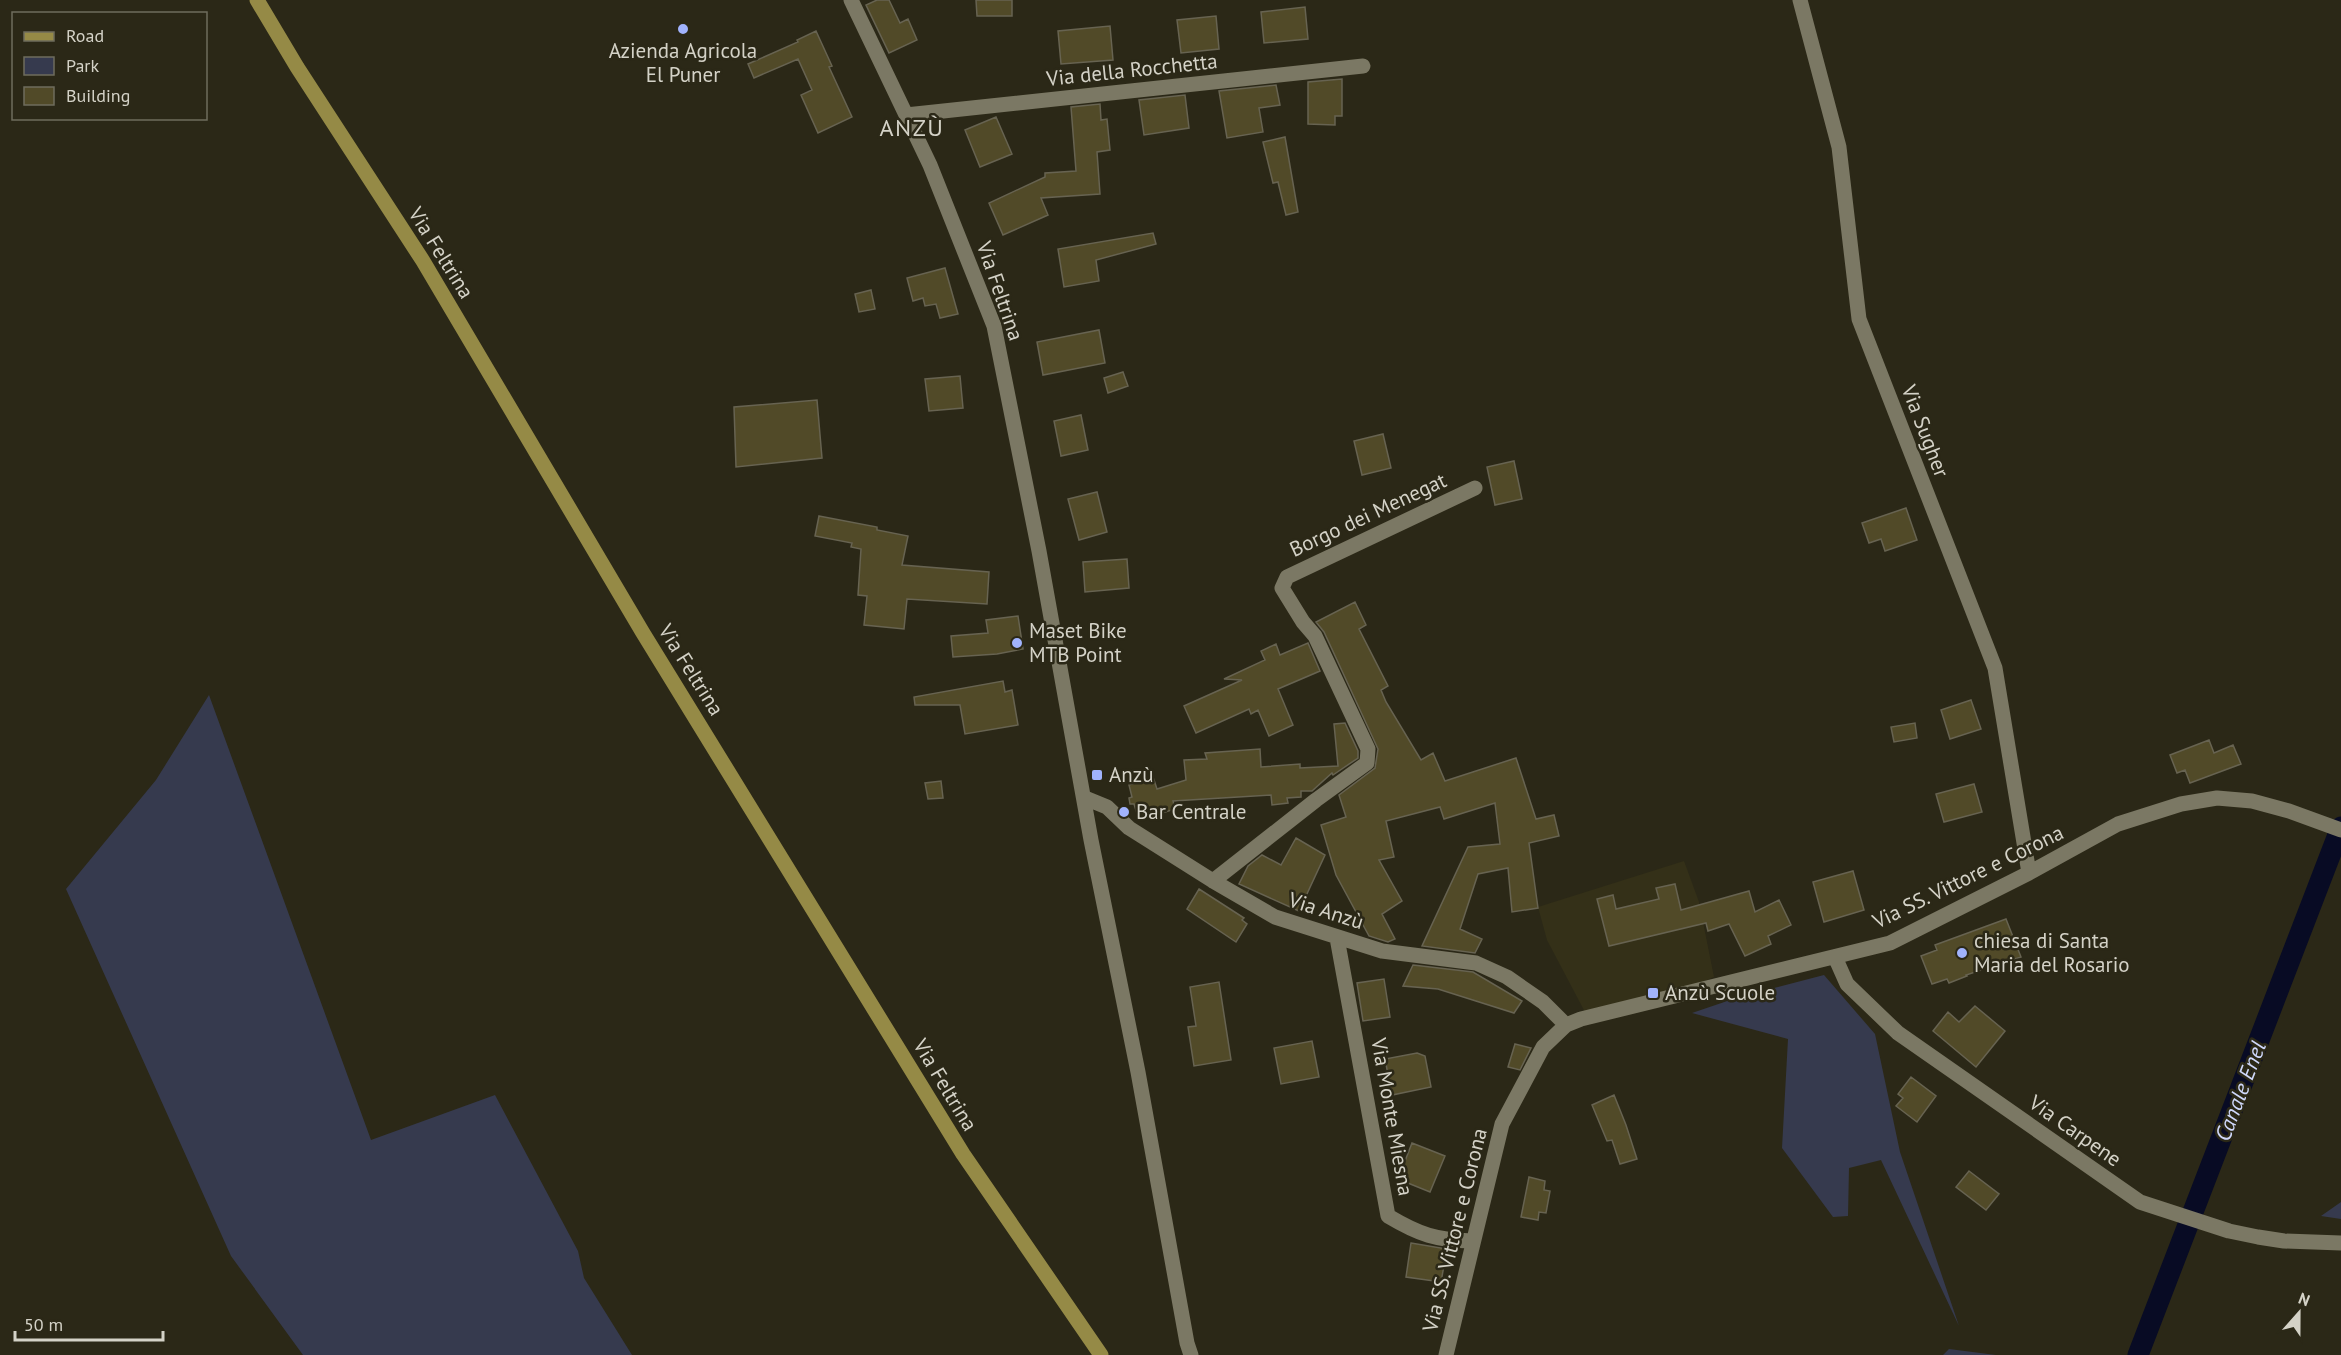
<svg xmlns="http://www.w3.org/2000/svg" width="2341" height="1355" viewBox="0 0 2341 1355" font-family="'PT Sans',sans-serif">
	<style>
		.built { fill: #343018 }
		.green { fill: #363a4e }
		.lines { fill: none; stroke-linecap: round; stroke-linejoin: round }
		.canal { stroke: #080b24; stroke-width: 21 }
		.building { fill: #514a28; stroke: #676351; stroke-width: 1.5 }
		.minor { stroke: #7b7864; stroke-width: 15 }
		.major { stroke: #958a46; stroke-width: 15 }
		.poi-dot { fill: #a1b3fd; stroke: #2b2817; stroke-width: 2 }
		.labels { text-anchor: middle; stroke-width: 5; stroke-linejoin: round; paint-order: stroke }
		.poi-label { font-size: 21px; fill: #d4d2c7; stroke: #2b2817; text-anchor: start }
		.street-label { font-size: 21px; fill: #d4d2c7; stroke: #2b2817 }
		.water-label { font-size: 22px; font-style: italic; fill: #cfd8fb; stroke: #2b2817 }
		.quarter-label { font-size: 24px; letter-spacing: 1.5px; fill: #d4d2c7; stroke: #2b2817 }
	</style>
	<rect width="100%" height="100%" fill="#2b2817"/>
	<path class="built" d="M1684 861 1699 902 1714 977 1685 990 1586 1014 1547 940 1538 907Z"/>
	<path class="green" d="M209 695 371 1140 495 1095 578 1251 584 1278 632 1355H303L231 1256 66 889 156 780Z
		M1824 975 1875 1034 1900 1152 1959 1326 1881 1160 1849 1168 1848 1216 1833 1217 1782 1148 1788 1039 1692 1013 1739 997Z
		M2341 1202V1219L2321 1216Z
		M1949 1349 1996 1355H1943Z"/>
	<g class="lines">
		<path class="canal" d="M2138 1355 2341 827"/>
	</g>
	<path class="building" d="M877 0H889L900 23 908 19 917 40 889 53 866 5Z
		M976 0H1012V16H977Z
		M1305 7 1308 39 1264 43 1261 12Z
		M1216 16 1219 49 1181 53 1177 20Z
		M1110 26 1113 60 1061 64 1058 31Z
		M816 31 832 66 829 67 852 117 818 133 801 95 812 90 798 59 754 78 748 64 798 42 797 40Z
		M1342 79V116H1335V125L1308 124V82Z
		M1276 85 1280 105 1259 108 1263 132 1227 138 1219 91Z
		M1185 95 1189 128 1144 135 1139 100Z
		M1100 104 1101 120 1107 119 1110 150 1097 152 1100 194 1041 198 1048 215 1003 235 989 203 1045 177V173L1076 171 1071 107Z
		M996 117 1012 154 980 167 965 130Z
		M1285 137 1298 212 1286 215 1278 182 1273 183 1263 142Z
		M1153 233 1156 244 1096 260 1099 281 1064 287 1058 249Z
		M945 268 958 314 940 318 936 304 925 306 923 298 913 301 907 278Z
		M871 290 875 309 859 312 855 294Z
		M1099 330 1105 363 1043 375 1037 342Z
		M1123 372 1128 386 1108 393 1104 378Z
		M960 376 963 408 929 411 925 379Z
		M817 400 822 458 736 467 734 407Z
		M1081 415 1088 450 1061 456 1054 421Z
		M1383 434 1391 468 1362 475 1354 441Z
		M1514 461 1522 499 1495 505 1487 467Z
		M1097 492 1107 532 1079 540 1068 499Z
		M1906 508 1917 540 1885 551 1881 539 1869 543 1862 523Z
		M819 516 877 527V530L908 536 902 565 989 572 987 604 907 599 904 629 864 625 867 596 858 595 861 549 851 547 852 543 815 536Z
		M1127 559 1129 588 1085 592 1083 562Z
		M1355 602 1366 625 1359 629 1388 686 1381 690 1386 702 1421 760 1433 753 1445 781 1516 758 1536 819 1554 815 1559 836 1529 843 1538 908 1512 912 1508 868 1478 874 1460 929 1482 939 1475 953 1422 946 1468 847 1500 844 1495 803 1444 819 1440 807 1386 821 1394 857 1379 860 1402 901 1382 914 1395 939 1388 942 1369 936 1336 875 1321 825 1346 817 1339 795 1375 768 1378 749 1324 632 1316 622Z
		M1018 616 1023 649 997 654 953 657 951 636 988 633 986 620Z
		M1308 643 1320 671 1278 689 1293 725 1269 736 1258 710 1251 714 1249 709 1196 733 1184 706 1242 680 1224 679 1265 660 1261 651 1276 644 1280 655Z
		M1003 681 1005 692 1012 690 1018 725 965 734 960 705H915L914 697Z
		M1971 700 1981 729 1950 739 1941 710Z
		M1345 723 1358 751V758L1333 775 1332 773 1312 791H1301V797L1287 798 1288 803 1272 805 1271 795 1173 801 1175 809 1139 820 1134 804H1130L1129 798 1132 797 1129 785 1153 777 1157 789 1186 780 1184 760 1207 759 1205 753 1260 749 1261 767 1300 764V768L1338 766 1334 724Z
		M1915 723 1917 738 1894 742 1891 727Z
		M2209 740 2214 753 2233 745 2241 764 2190 783 2185 770 2177 773 2170 755Z
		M941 781 943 798 928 799 925 783Z
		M1974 784 1982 812 1944 822 1936 794Z
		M1296 838 1325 855 1299 911 1239 884 1248 866 1262 855 1281 865Z
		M1853 871 1864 910 1824 922 1813 882Z
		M1675 884 1681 910 1749 891 1755 912 1779 900 1791 925 1768 936 1771 944 1745 956 1729 924 1708 931 1706 923 1609 946 1597 899 1613 895 1616 909 1659 899 1656 888Z
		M1199 889 1244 918 1242 920 1247 924 1236 942 1187 909Z
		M2006 919 2021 957 1966 975 1967 976 1949 983 1947 979 1932 984 1921 956 1937 950 1935 945Z
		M1413 965 1473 972 1522 1001 1514 1013 1438 989 1403 986Z
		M1384 979 1390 1017 1363 1021 1357 983Z
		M1219 982 1231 1060 1194 1066 1188 1027 1196 1026 1190 987Z
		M1975 1006 2005 1031 1976 1067 1933 1031 1948 1012 1959 1022Z
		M1312 1041 1319 1077 1281 1084 1274 1048Z
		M1515 1044 1531 1048 1520 1070 1508 1067Z
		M1417 1053 1425 1056 1431 1087 1392 1095 1385 1059Z
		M1911 1077 1936 1096 1917 1122 1896 1106 1903 1098 1898 1094Z
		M1614 1095 1626 1125 1637 1159 1620 1164 1612 1140 1607 1141 1592 1105Z
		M1412 1143 1445 1156 1430 1192 1398 1179Z
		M1969 1171 1999 1194 1986 1210 1956 1187Z
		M1529 1177 1545 1181 1544 1190 1550 1191 1546 1213 1539 1212 1538 1220 1521 1217Z
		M1411 1243 1447 1249 1441 1282 1406 1277Z"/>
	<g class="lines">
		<path class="minor" d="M851 0 930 165 994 326 1039 551 1091 840 1138 1072 1187 1343 1191 1355
			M1800 0 1839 147 1859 319 1995 668 2029 873
			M906 115 1363 66
			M1085 798 1107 807 1129 828 1213 881 1275 917 1382 951 1476 963 1507 977 1543 1002 1566 1025
			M1213 881 1316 800 1367 763 1368 749 1315 636 1303 622 1282 588 1287 577 1475 488
			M1337 938 1388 1216C1420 1235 1436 1240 1472 1241
			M1835 957 1847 984 1898 1033 2140 1202 2229 1231 2258 1237 2284 1241 2341 1243
			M1446 1355 1502 1124 1543 1047 1566 1025 1581 1019 1890 943 2029 873 2118 824 2181 804 2217 798 2252 801 2289 811 2341 830"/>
		<path class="major" d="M257 0 297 67 423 261 643 633 963 1154 1101 1355"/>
	</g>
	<g class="poi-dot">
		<circle cx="683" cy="29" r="6"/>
		<circle cx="1017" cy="643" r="6"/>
		<rect x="1091" y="769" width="12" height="12" rx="3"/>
		<circle cx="1124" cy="812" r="6"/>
		<circle cx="1962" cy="953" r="6"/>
		<rect x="1647" y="987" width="12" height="12" rx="3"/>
	</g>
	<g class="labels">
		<g class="poi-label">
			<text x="683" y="58" text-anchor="middle">Azienda Agricola<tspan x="683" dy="24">El Puner</tspan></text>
			<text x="1029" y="638">Maset Bike<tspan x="1029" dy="24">MTB Point</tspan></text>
			<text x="1109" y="782">Anzù</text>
			<text x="1136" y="819">Bar Centrale</text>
			<text x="1974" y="948">chiesa di Santa<tspan x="1974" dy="24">Maria del Rosario</tspan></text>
			<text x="1665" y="1000">Anzù Scuole</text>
		</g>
		<g class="street-label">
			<text transform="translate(1132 70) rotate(-6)" y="7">Via della Rocchetta</text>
			<text transform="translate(441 253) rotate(58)" y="7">Via Feltrina</text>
			<text transform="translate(1000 291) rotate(71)" y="7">Via Feltrina</text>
			<text transform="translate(1925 431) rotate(69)" y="7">Via Sugher</text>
			<text transform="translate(1368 515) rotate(-25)" y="7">Borgo dei Menegat</text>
			<text transform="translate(691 670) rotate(58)" y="7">Via Feltrina</text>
			<text transform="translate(1968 877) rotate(-26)" y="7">Via SS. Vittore e Corona</text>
			<text transform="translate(1326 911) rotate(18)" y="7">Via Anzù</text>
			<text transform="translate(945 1085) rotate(59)" y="7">Via Feltrina</text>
			<text transform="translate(1392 1117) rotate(80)" y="7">Via Monte Miesna</text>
			<text transform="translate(2075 1131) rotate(35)" y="7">Via Carpene</text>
			<text transform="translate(1455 1230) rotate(-76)" y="7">Via SS. Vittore e Corona</text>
		</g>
		<g class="water-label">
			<text transform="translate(2240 1091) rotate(-69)" y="8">Canale Enel</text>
		</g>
		<g class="quarter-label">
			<text x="912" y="136">ANZÙ</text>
		</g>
	</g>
	<rect x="12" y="12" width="195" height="108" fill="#2b2817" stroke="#6f6c5d" stroke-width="1.5"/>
	<rect x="24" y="32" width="30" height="9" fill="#958a46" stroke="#6f6c5d" stroke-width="1.5"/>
	<text x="66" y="42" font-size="18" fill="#d4d2c7">Road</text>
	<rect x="24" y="57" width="30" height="18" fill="#363a4e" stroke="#6f6c5d" stroke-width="1.5"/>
	<text x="66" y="72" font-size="18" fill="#d4d2c7">Park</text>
	<rect x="24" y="87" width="30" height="18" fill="#514a28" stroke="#6f6c5d" stroke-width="1.5"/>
	<text x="66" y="102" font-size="18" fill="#d4d2c7">Building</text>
	<g transform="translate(2299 1313) rotate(21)" stroke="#2b2817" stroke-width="4.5" paint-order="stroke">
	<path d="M0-4.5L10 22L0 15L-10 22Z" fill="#d4d2c7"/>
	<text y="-9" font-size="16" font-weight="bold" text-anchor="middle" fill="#d4d2c7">N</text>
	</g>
	<path d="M15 1331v9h148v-9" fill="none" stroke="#d4d2c7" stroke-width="3"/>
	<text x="24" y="1331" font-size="18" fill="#d4d2c7" stroke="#2b2817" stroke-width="4.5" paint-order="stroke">50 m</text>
</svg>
